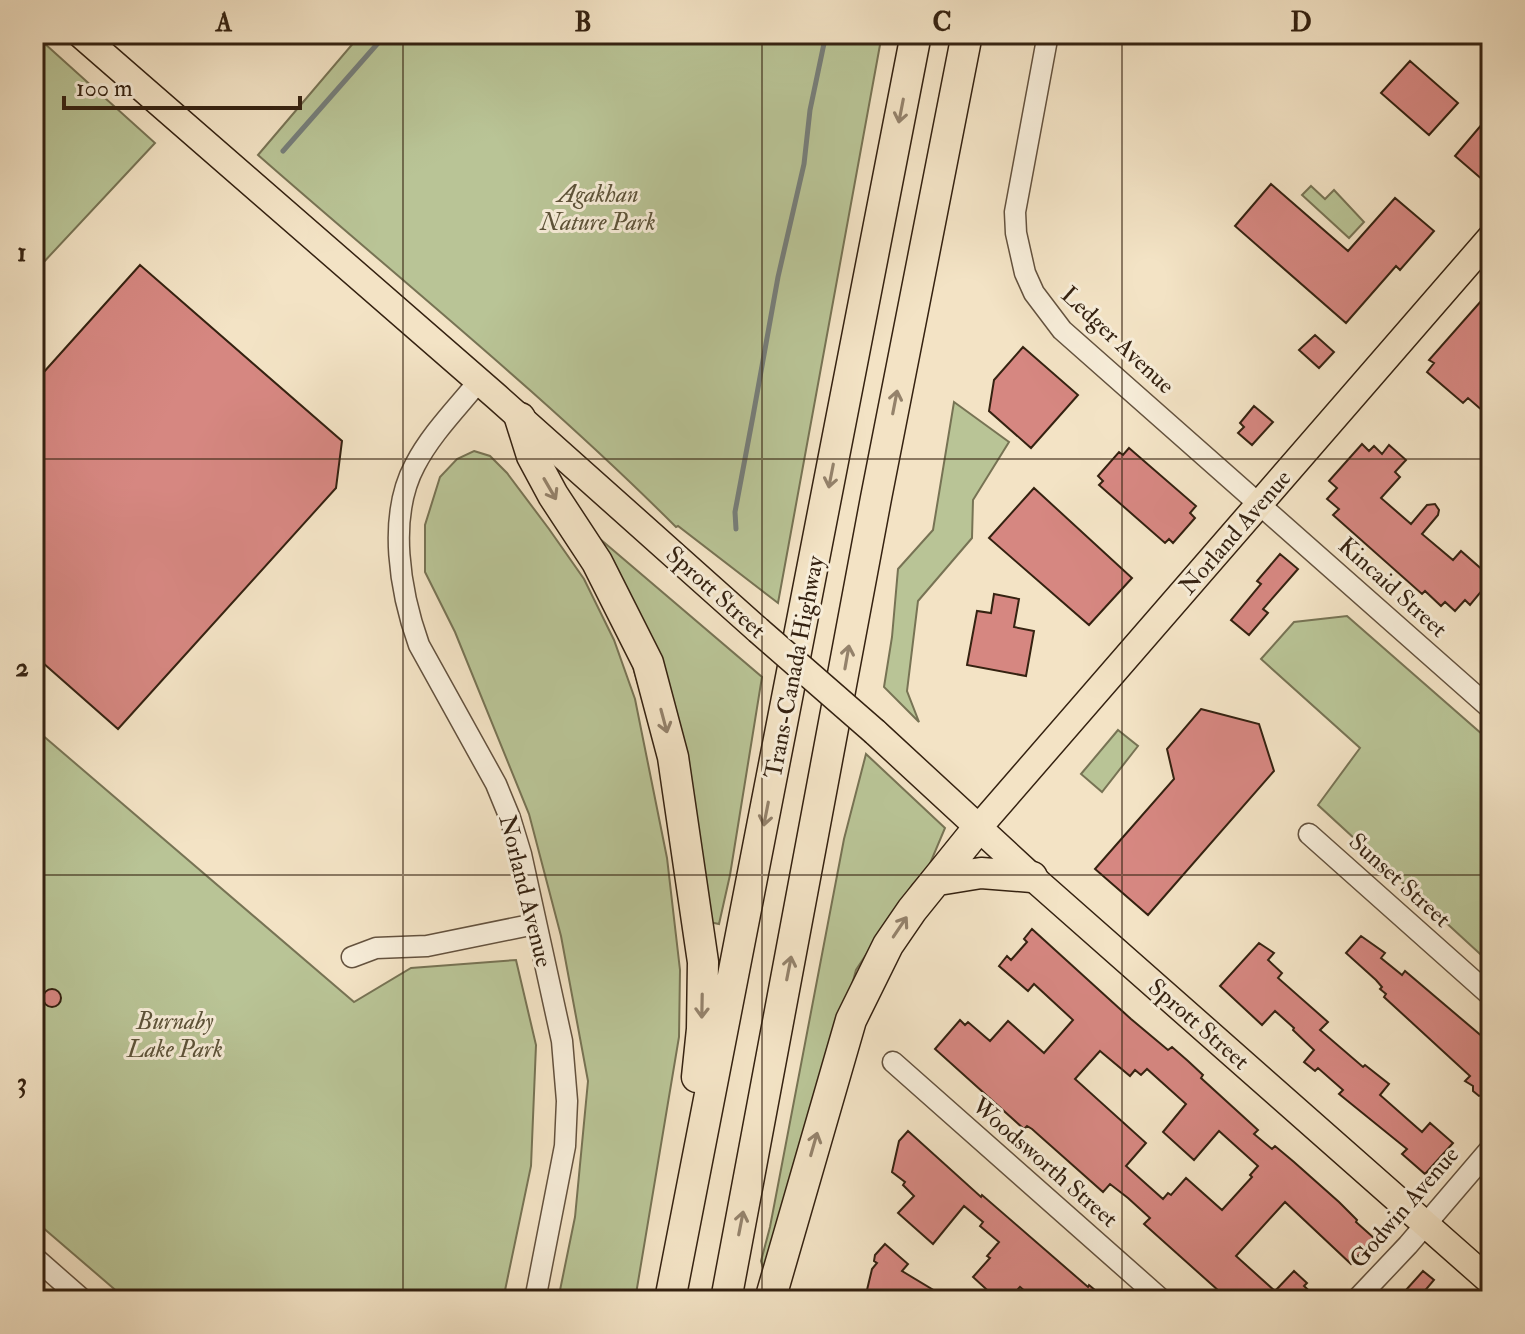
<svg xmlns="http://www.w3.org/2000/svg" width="1525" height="1334" viewBox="0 0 1525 1334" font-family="'IM FELL Double Pica',serif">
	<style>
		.green { fill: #b9c496; stroke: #777354; stroke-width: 2 }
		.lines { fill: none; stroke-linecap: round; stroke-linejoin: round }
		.stream { stroke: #767e7a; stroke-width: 5 }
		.building { fill: #d68781; stroke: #352211; stroke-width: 2; fill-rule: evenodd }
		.minor-casing { stroke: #64523e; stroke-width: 23 }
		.major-casing { stroke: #352211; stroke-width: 29 }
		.highway-casing { stroke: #352211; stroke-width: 33 }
		.minor { stroke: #f7edd9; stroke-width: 20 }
		.major { stroke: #f3e3c5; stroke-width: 26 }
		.highway { stroke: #f3e3c5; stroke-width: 30 }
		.major-bridge-casing { stroke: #352211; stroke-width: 29; stroke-linecap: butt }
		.major-bridge { stroke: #f3e3c5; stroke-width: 26 }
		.oneway { stroke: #94826b }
		.grid { fill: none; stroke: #352211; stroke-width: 2; stroke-opacity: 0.55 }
		.labels { text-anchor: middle; stroke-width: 6; stroke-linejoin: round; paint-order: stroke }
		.park-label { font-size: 24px; font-style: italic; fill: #5d5339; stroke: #f7edd9 }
		.street-label { font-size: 24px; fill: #352211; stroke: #f7edd9 }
		.neatline { fill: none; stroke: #352211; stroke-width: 3 }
		.grid-label { font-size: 26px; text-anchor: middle; font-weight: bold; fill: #352211 }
	</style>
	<rect width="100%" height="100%" fill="#f3e3c5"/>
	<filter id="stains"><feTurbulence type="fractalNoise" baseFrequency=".0025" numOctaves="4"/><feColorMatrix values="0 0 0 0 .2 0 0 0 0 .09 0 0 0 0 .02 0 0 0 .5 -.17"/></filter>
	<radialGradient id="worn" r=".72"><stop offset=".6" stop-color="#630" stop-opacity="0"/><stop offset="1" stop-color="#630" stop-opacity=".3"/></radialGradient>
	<path class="green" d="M34 34 155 143 41 265 34 259Z
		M361 34H882L778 603 678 526 676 527C544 395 398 278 258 155Z
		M1311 186 1325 199 1334 190 1364 222 1349 238 1302 195Z
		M954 402 1009 442 973 500 972 538 918 601 907 691 919 722 884 687 892 637 898 569 933 530Z
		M474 451 490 456 507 473 549 529 584 579 614 640 635 699 667 858 680 970 679 1037 635 1300H558L575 1217 588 1081 561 936 529 814 455 632 425 572V525L440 477 457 459Z
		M593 533 762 677 730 875 719 924 709 922Z
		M1347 616 1491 742V964L1318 805 1360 748 1261 659 1294 622Z
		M34 728 354 1002 411 968 516 960 536 1045 531 1166 503 1300H127L34 1220Z
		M1118 730 1138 746 1102 792 1081 774Z
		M866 754 945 828 929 866 912 885 856 970 769 1288 761 1261 770 1227 844 839Z"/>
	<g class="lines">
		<path class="stream" d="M283 151 386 34
			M736 529 735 512 753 416 778 277 804 164 810 110 826 34"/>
	</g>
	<path class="building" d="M1410 61 1458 103 1429 135 1381 93Z
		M1483 123 1491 130V187L1455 156Z
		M1271 184 1348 251 1395 198 1434 231 1400 270 1396 266 1346 323 1235 226Z
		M140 265 342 441 336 488 118 729 34 655V383Z
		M1482 300 1491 308V418L1468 398 1463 403 1427 372 1434 363 1429 360Z
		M1315 335 1334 352 1319 368 1299 350Z
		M1023 347 1078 395 1031 448 989 411 994 380Z
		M1254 406 1273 422 1252 445 1238 433 1244 427 1240 423Z
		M1362 444 1369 451 1374 446 1382 454 1389 445 1406 460 1395 472 1400 477 1381 498 1411 524 1427 505 1435 504 1439 510 1438 515 1422 534 1453 560 1461 551 1486 573 1483 577 1489 582 1470 605 1465 600 1455 611 1445 602 1441 606 1425 591 1422 594 1333 515 1339 509 1327 499 1337 488 1329 481Z
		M1129 448 1196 506 1190 513 1195 518 1173 543 1169 539 1165 543 1099 485 1103 481 1098 476 1119 452 1123 455Z
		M1034 488 1132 578 1089 625 989 538Z
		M1280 554 1298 569 1263 609 1268 613 1249 635 1231 620 1261 584 1257 581Z
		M994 594 1019 599 1014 627 1034 631 1026 676 967 665 977 611 991 613Z
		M1201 709 1259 724 1274 771 1148 915 1095 869 1174 779 1167 749Z
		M1032 929 1131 1019 1168 1050 1172 1047 1188 1061 1203 1075 1201 1078 1258 1130 1254 1134 1272 1149 1275 1146 1294 1162 1339 1202 1357 1220 1356 1222 1374 1238 1351 1264 1285 1202 1236 1256 1275 1291 1294 1271 1307 1283 1304 1286 1319 1300H1229L1144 1224 1150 1218 1128 1198 1110 1184 1103 1192 1032 1129 1027 1126 1024 1129 935 1049 960 1020 965 1025 968 1022 990 1041 1008 1021 1044 1053 1073 1020 1034 984 1028 991 999 966 1007 956 1011 960 1027 942 1024 939ZM1100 1051 1130 1076 1135 1070 1141 1075 1147 1069 1186 1104 1163 1132 1194 1160 1219 1131 1258 1166 1250 1175 1252 1177 1222 1210 1186 1178 1171 1195 1168 1193 1163 1199 1126 1166 1146 1143 1075 1079Z
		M1361 936 1385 953 1381 958 1402 975 1405 971 1491 1044V1092L1479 1096 1473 1091V1086L1465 1081 1470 1076 1384 997 1386 994 1380 989 1382 987 1376 980 1346 953Z
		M1259 943 1274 953 1268 960 1282 973 1278 978 1328 1022 1320 1030 1363 1067 1365 1065 1389 1084 1380 1095 1422 1132 1430 1123 1453 1143 1425 1174 1402 1154 1407 1149 1339 1094 1343 1090 1318 1068 1315 1071 1304 1062 1314 1050 1293 1030 1294 1028 1275 1011 1262 1025 1220 986Z
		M43 998a9 9 0 1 1 18 0a9 9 0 1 1-18 0Z
		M908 1131 981 1197 982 1195 1088 1287 1089 1285 1107 1300H1035L1020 1287 1008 1300H998L973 1277 990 1258 987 1256 999 1242 980 1226 983 1222 964 1206 933 1244 898 1213 914 1196 903 1185 905 1182 892 1172 899 1141Z
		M885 1244 908 1264 902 1271 950 1300H878L867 1290 872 1269 877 1263 874 1261 875 1255Z
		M1423 1271 1434 1280 1417 1300H1397Z"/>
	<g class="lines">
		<g class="minor-casing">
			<path id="minor" d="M1048 34 1015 212 1016 233 1025 273 1034 293 1062 330 1491 709
				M479 381C457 408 431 434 415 465 387 517 400 592 419 645L496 784 510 818 521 854 562 1041 567 1101 565 1146 535 1300
				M1309 834 1491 996
				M352 957 376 948 427 946 535 924
				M893 1062 1162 1300
				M34 1257 83 1300
				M1356 1300 1408 1245 1491 1148"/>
		</g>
		<g class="major-casing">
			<path id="major" d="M80 34 497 397 758 630
				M875 732 1032 877 1491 1282
				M979 827 1491 237"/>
		</g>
		<g class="highway-casing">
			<path id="highway" d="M520 418 532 456 553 495 597 562 648 663 673 757 703 962 702 1029 697 1077
				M938 880 981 873 1032 877
				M670 1300 916 34
				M726 1300 876 498 967 34
				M770 1300 851 1020 888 945 912 910 979 827"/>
		</g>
		<use href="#minor" class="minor"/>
		<use href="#major" class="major"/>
		<use href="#highway" class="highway"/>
		<g class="major-bridge-casing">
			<path id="major-bridge" d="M758 630 875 732"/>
		</g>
		<use href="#major-bridge" class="major-bridge"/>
	</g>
	<defs><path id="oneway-shaft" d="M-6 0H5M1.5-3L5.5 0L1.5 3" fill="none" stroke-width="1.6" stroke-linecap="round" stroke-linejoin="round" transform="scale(2)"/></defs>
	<g class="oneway">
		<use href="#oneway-shaft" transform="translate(901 111) rotate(101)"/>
		<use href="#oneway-shaft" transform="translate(895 402) rotate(-79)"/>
		<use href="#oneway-shaft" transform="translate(831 476) rotate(101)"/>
		<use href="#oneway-shaft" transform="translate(550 489) rotate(60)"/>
		<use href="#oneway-shaft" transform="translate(847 657) rotate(-80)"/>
		<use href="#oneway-shaft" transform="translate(664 721) rotate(75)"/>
		<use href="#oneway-shaft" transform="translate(766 814) rotate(101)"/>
		<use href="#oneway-shaft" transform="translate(900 927) rotate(-56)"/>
		<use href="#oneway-shaft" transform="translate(789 968) rotate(-79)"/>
		<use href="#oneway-shaft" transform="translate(702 1006) rotate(91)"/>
		<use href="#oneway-shaft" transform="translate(814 1144) rotate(-74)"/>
		<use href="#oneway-shaft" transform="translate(741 1223) rotate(-79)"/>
	</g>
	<path class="grid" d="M403 34V1300M762 34V1300M1122 34V1300M34 459H1491M34 875H1491"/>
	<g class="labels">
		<g class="park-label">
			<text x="598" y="202">Agakhan<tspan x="598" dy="28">Nature Park</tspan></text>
			<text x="175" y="1029">Burnaby<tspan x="175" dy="28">Lake Park</tspan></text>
		</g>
		<g class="street-label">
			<text transform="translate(1118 340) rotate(43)" y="8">Ledger Avenue</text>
			<text transform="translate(1235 532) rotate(-49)" y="8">Norland Avenue</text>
			<text transform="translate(1393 587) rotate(42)" y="8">Kincaid Street</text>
			<text transform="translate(716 592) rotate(42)" y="8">Sprott Street</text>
			<text transform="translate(794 667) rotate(-79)" y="8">Trans-Canada Highway</text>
			<text transform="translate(1400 880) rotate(42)" y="8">Sunset Street</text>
			<text transform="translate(526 891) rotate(76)" y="8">Norland Avenue</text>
			<text transform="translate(1199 1024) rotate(41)" y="8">Sprott Street</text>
			<text transform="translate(1045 1162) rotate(41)" y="8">Woodsworth Street</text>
			<text transform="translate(1404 1207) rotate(-49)" y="8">Godwin Avenue</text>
		</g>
	</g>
	<rect width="1525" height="1334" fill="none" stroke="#f3e3c5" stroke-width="88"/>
	<path d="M64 96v12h236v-12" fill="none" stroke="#352211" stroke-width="4"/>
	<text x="76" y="96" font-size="24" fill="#352211" stroke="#f7edd9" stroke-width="6" paint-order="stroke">100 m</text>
	<rect x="44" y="44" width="1437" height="1246" class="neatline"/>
	<g class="grid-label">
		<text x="224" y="31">A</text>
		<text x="583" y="31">B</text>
		<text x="942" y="31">C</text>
		<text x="1301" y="31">D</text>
		<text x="22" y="261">1</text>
		<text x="22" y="676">2</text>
		<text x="22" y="1091">3</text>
	</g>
	<rect width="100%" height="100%" filter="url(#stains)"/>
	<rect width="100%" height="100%" fill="url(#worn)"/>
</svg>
